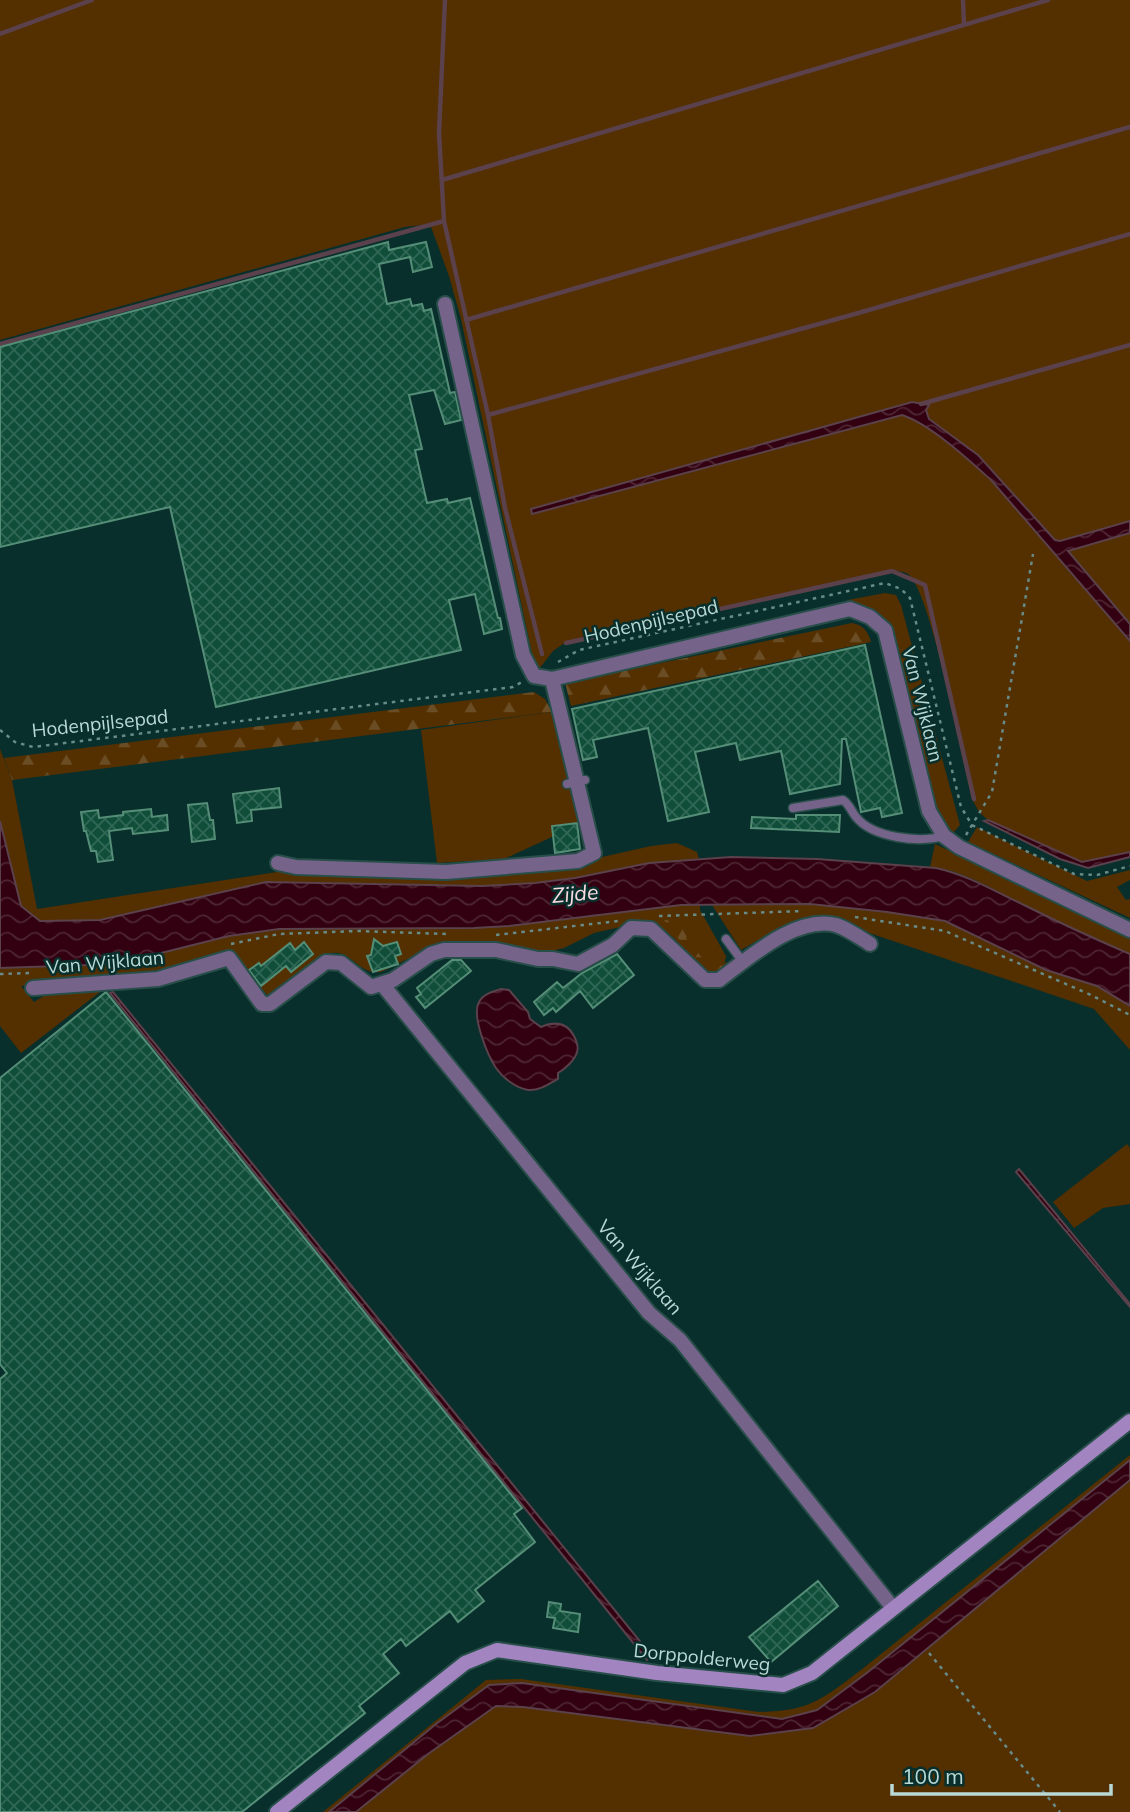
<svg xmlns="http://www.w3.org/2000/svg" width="1130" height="1812" viewBox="0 0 1130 1812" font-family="Mulish,sans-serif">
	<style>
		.grass { fill: #542f00 }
		.forest { fill: url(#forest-firs) }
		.water { fill: url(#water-waves); stroke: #5a414b; stroke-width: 2 }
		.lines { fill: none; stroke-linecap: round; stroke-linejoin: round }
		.stream { stroke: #5a414b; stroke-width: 4.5 }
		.building { fill: url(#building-cross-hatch); stroke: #558e77; stroke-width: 2 }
		.lane-casing { stroke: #284e4a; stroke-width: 11 }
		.street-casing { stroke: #284e4a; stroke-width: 18 }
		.secondary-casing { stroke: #284e4a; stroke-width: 18 }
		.path { stroke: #688b88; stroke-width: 2.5; stroke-dasharray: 3.5 5; stroke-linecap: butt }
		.lane { stroke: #76638a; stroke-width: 8 }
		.street { stroke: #76638a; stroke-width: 14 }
		.secondary { stroke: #a284c1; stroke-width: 14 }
		.labels { text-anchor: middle; stroke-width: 5; stroke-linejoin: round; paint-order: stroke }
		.street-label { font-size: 19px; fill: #b8d9d5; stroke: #092f2c }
		.water-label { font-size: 21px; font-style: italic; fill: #f9dbe0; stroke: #092f2c }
	</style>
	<defs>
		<pattern id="forest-firs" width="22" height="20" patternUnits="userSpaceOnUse" patternTransform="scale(1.75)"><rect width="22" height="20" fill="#542f00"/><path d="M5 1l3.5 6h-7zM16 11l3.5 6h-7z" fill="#6a4d24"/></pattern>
		<pattern id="water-waves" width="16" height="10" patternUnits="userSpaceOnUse" patternTransform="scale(1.75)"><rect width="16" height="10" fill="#320010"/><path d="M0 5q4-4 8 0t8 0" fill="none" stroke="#4e2532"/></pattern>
		<pattern id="building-cross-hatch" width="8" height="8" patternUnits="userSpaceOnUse" patternTransform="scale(1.75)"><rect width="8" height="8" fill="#104e3a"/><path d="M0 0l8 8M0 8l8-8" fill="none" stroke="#316756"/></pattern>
	</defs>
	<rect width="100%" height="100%" fill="#092f2c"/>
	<path class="grass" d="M0 0H1130V854L1087 864 988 820 979 812 972 799C964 764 930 589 908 574 905 572 897 571 892 570L566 642 553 651 536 673 461 319 449 276 430 224 405 227 0 340Z
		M885 593 896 595 901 605 960 825 952 834 935 823 890 640 870 611 848 600Z
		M552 712 580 824 504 859 437 863 421 730Z
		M0 749 12 780 37 909 290 870 307 873 589 860 651 846 677 843 697 852 699 859 649 863 575 878 535 883 482 886 266 882 100 920 40 921 21 906 0 821Z
		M977 827 1087 881 1130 870V880L1117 887 1126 900 1130 899V918L968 842Z
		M935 844 1130 935V954C1095 939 1060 923 1026 906 995 891 964 870 930 867Z
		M810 904 887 912 945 921 1046 970 1097 986 1130 1006V1050L1094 1009 822 917 781 927 741 950 712 905Z
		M681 905H700V910L726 956 724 966 716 972 694 964 674 938 656 925H629L594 933 564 948 544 953 491 943 448 942 436 945 381 972C355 975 351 944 324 955L268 996 233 956 127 980 21 986 34 1002 55 989 109 985 21 1053 0 1026V968L88 965 129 961 229 936 279 929 509 926Z
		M1127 1144 1130 1148V1204L1103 1208 1074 1228 1053 1202Z
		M1130 1455V1460L868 1672 817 1710 782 1719 522 1683 489 1685 436 1724 329 1812H323L486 1680 521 1679 759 1712C810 1711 821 1700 861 1670Z
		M1130 1480V1812H356L428 1754 496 1706 523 1707 750 1736 845 1708 875 1692Z"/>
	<path class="forest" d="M852 623C863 625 868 631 871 642L571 706 565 683Z
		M534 692 545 699 552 712 12 780 4 758Z
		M664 920 691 922 686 938 712 970 727 962 728 967 708 977Z"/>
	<path class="water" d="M912 402 929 405 926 410 929 419 978 455 1055 540 1060 541 1130 521V533L1068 551 1130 624V641L991 480C969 460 930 424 902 415L532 514 531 509Z
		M988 820 1082 862 1130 852V857L1088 868 1060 859 984 821Z
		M0 821 21 906 40 921 100 920 266 882 482 886 535 883 575 878 649 863 731 857 817 859 936 868C968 875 996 892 1026 906 1060 923 1095 939 1130 954V1006L1097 986 1046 970 945 921 887 912 810 904 681 905 509 926 474 928 279 929 229 936 129 961 88 965 0 968Z
		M501 989 509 990 528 1012 530 1019 541 1027C555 1021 567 1023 574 1036 576 1040 579 1047 577 1052 575 1060 565 1069 558 1073V1079C549 1084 539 1091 528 1090 516 1088 503 1078 496 1068 488 1056 471 1016 479 1002 483 994 492 992 501 989Z
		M113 992 652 1656 647 1660 110 993Z
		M1019 1169 1130 1304V1307L1016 1172Z
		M1130 1460V1480L875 1692 813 1728 750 1736 523 1707 496 1706 428 1754 356 1812H329L436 1724 489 1685 522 1683 782 1719 817 1710 868 1672Z"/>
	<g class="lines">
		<path class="stream" d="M445 0 439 133 444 221 488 415 505 508 542 654
			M963 0 964 25
			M0 34 92 0
			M442 180 1048 0
			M466 320 1130 127
			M0 344 444 221
			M921 404 1130 345
			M488 415 855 314 1130 234
			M566 643 892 571 925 585 974 799"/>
	</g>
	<path class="building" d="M388 242 389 250 426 242 432 267 413 272 410 257 379 264 387 304 410 299 412 306 422 304 424 311 431 309 450 393 455 392 461 420 445 424 434 390 409 395 422 449 415 450 427 503 447 499 448 503 470 498 498 618H500L502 629 484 634 475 594 449 600 461 650 216 707 170 507 0 547V347Z
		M865 645 902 813 882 817 880 808 861 812 846 739H842L840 784 790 794 781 751 740 760 736 743 695 752 709 812 668 821 648 728 593 740 597 757 583 760 572 709Z
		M279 788 281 807 251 810 252 821 237 823 233 794Z
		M207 803 210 820H213L215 839 192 842 188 805Z
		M151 809 152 817 167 815 168 830 133 834 132 828 109 831 113 860 98 862 96 851H91L86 831H84L81 812 98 810 99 818 123 815V812Z
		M796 815H840L839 832 751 828 752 817 796 819Z
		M577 823 580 849 555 853 552 826Z
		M374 939 383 946 397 942 401 954 395 956 398 964 373 972 367 956 371 955Z
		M304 942 313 954 291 972 286 966 261 986 249 970 259 963 261 966 290 943 295 950Z
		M617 954 634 975 593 1008 580 991 556 1012 553 1008 544 1015 534 1002 557 982 563 988 582 973Z
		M452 960H461L471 971 425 1008 416 997 421 994 417 988Z
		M106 992 522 1508 514 1514 535 1542 475 1590 484 1601 458 1622 450 1611 406 1646 401 1639 383 1654 399 1673 359 1706 365 1713 242 1812H0V1379L7 1373 0 1364V1078Z
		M818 1581 838 1606 771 1662 749 1637Z
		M549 1602 561 1604 560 1611 580 1614 578 1632 553 1628 555 1618 547 1617Z"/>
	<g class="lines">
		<g class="lane-casing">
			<path id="lane" d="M567 784 585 780
				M793 808 843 800C850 805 851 811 856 817 873 838 919 843 944 836
				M726 939 743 962"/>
		</g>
		<g class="street-casing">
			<path id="street" d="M445 304 523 655 534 676 552 679
				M278 863 296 867 446 872 578 861 594 853 552 679 850 609 870 617 885 630 929 811 944 836 959 847 1130 930
				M382 984 649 1313 680 1340 893 1608
				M33 988 158 979 229 958 262 1004H270L326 962 341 963 371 987 393 980 431 954 444 950H496L538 959H553L578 964 613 945 631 928 651 929 705 980H719C749 958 796 915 836 925 848 929 859 937 870 944"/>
		</g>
		<g class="secondary-casing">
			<path id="secondary" d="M277 1812 465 1663 497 1650 657 1673 783 1685 812 1673 1130 1421"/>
		</g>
		<path class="path" d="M558 662 579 650 885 583 901 589 910 598 961 807 972 825 1074 874 1097 875 1130 866
			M0 730 15 742 33 747 513 687 522 682
			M966 835 992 792 1033 554
			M659 916 803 911
			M855 917 945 931 1091 995 1130 1015
			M496 935 618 921
			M231 944 279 934 358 931 447 934
			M0 974 32 973
			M929 1653 1060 1812"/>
		<use href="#lane" class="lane"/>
		<use href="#street" class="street"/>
		<use href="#secondary" class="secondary"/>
	</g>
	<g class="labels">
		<g class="street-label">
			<text transform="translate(651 621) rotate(-13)" y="7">Hodenpijlsepad</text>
			<text transform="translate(923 704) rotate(76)" y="7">Van Wijklaan</text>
			<text transform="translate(100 723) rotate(-6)" y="7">Hodenpijlsepad</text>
			<text transform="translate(105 962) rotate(-5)" y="7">Van Wijklaan</text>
			<text transform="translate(640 1267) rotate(49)" y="7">Van Wijklaan</text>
			<text transform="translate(702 1657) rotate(6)" y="7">Dorppolderweg</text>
		</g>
		<g class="water-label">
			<text transform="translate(575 894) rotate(-5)" y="7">Zijde</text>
		</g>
	</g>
	<path d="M892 1784v10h219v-10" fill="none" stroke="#b8d9d5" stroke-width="3.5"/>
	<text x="902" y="1784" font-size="21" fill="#b8d9d5" stroke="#092f2c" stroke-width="5" paint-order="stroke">100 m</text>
</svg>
